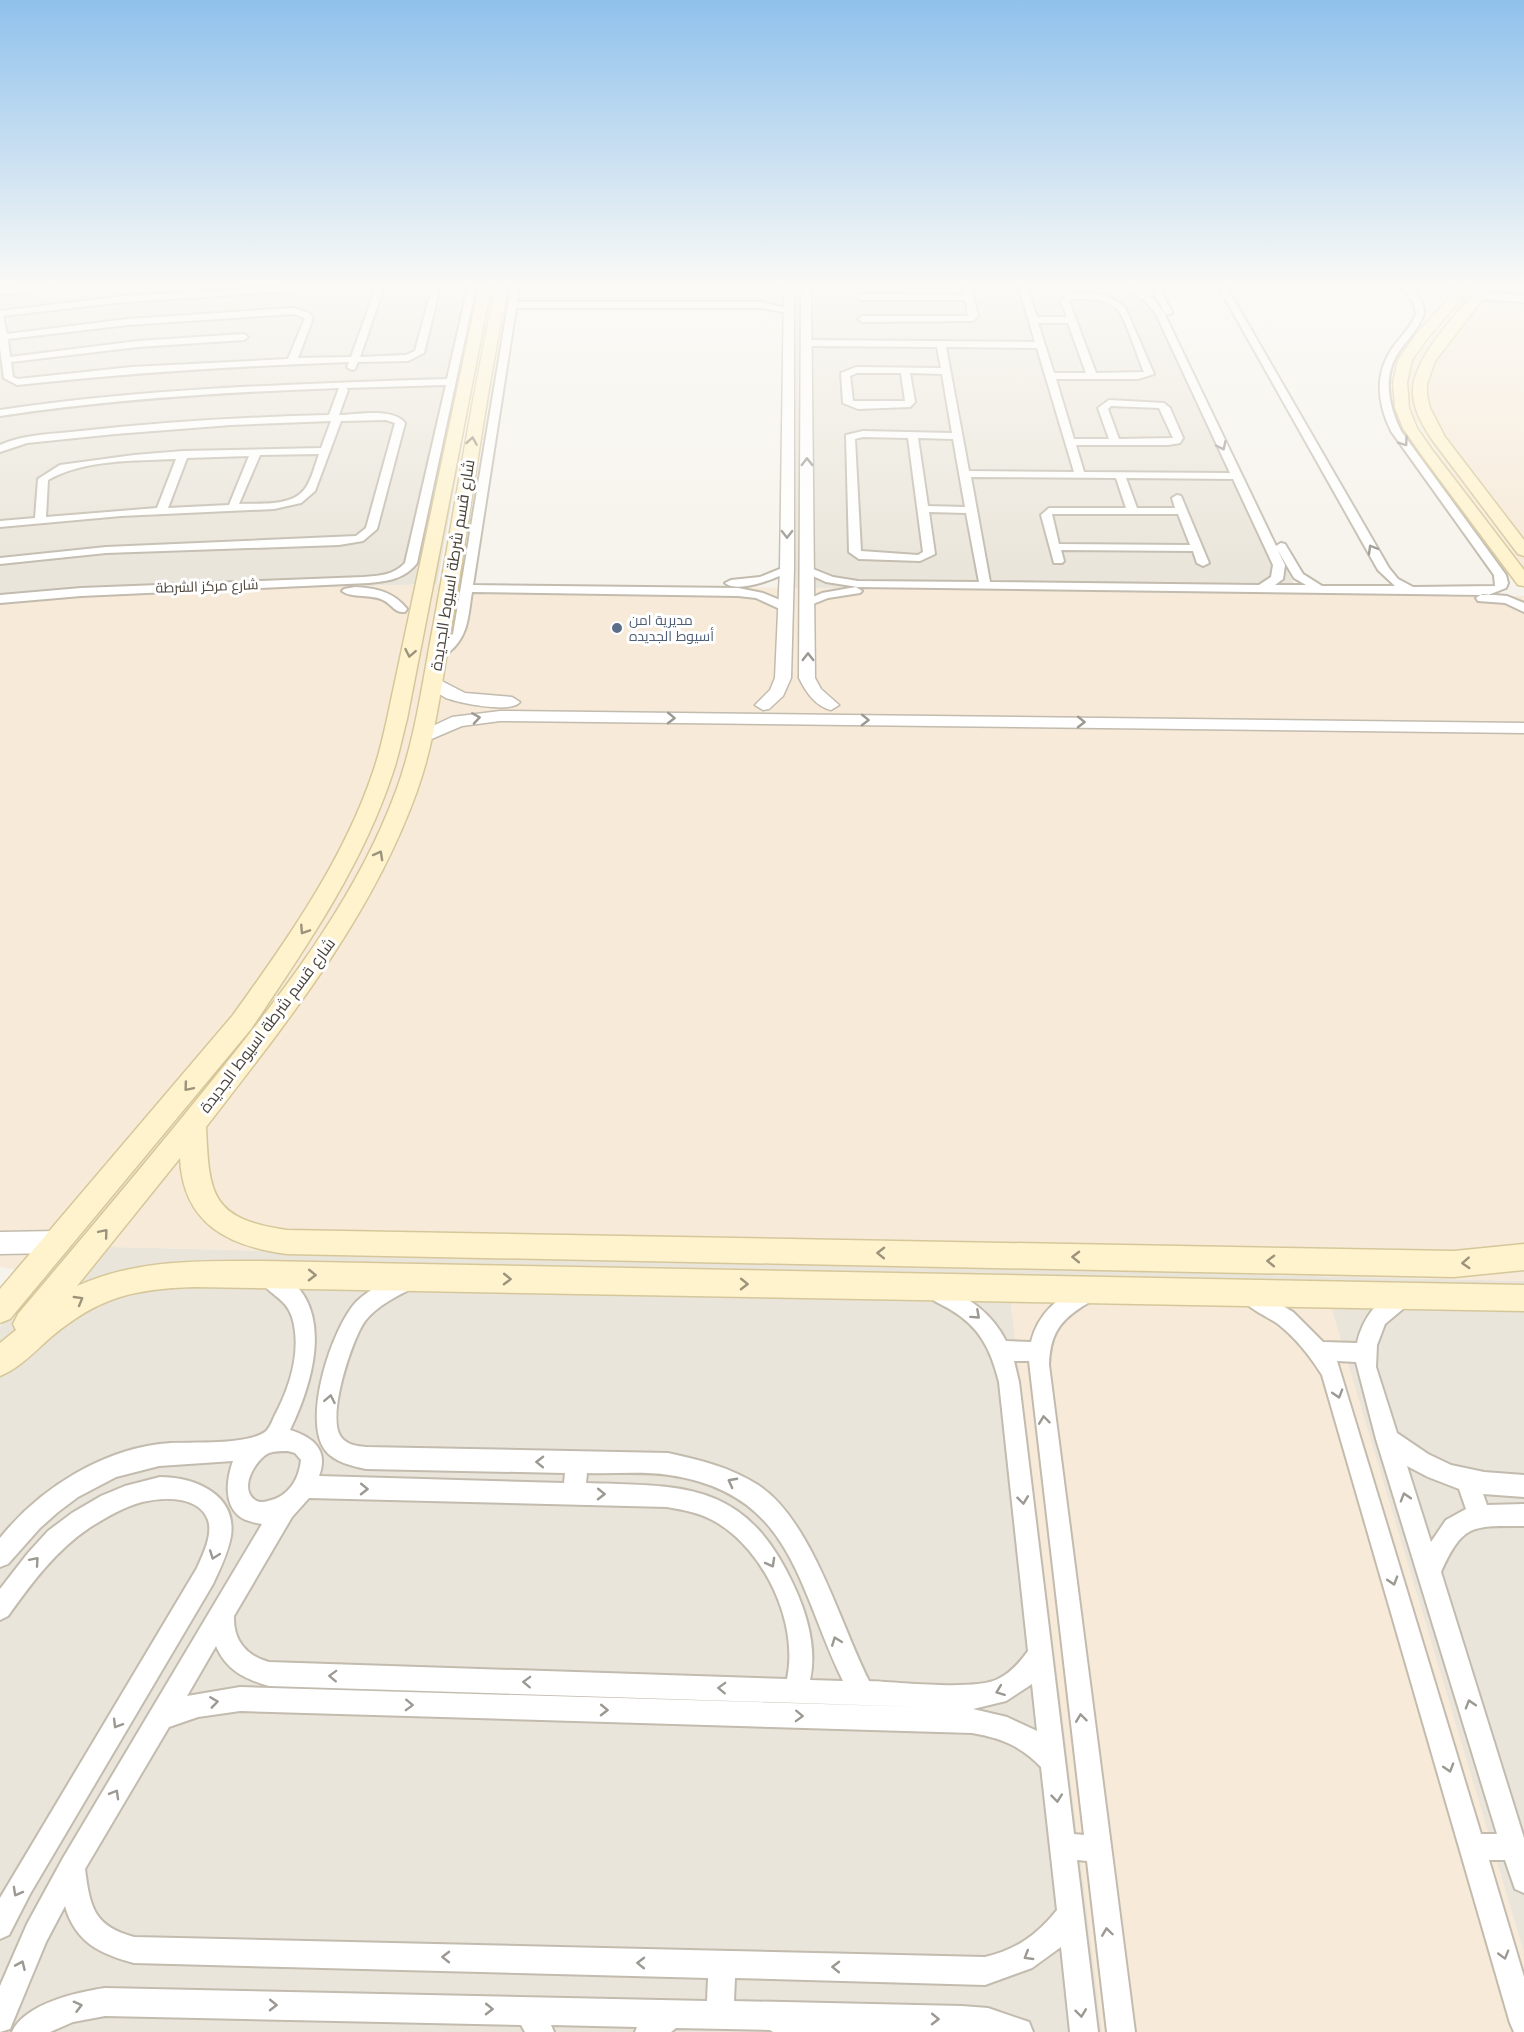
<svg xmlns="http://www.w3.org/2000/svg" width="1524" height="2032" viewBox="0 0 1524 2032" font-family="'Fira Sans',Cairo,sans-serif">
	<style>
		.residential { fill: #eae5da }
		.commercial { fill: #f7ead8 }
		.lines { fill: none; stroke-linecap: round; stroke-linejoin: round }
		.minor-casing { stroke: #c2bbae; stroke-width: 4 }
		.tertiary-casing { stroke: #c2bbae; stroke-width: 3 }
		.secondary-casing { stroke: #d6c79b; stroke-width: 3 }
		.minor { fill: #fff; fill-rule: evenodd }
		.tertiary { fill: #fff; fill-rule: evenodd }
		.secondary { fill: #fff3cd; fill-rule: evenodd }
		.oneway { stroke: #9c937c }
		.oneway2 { stroke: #9c9892 }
		.service-dot { fill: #5c6f8a; stroke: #fff; stroke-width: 2 }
		.labels { text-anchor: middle; stroke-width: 6; stroke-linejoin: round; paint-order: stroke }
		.far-street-label { font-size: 14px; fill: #4b4439; stroke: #fff }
		.far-service-label { font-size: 14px; fill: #4e5e75; stroke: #fff; text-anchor: start }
		.street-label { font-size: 16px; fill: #4b4439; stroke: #fff }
	</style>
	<rect width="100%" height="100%" fill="#f6f3ec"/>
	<path class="residential" d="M0 287H1149L1162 308 1298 593 795 588 796 303 491 301 473 384 437 584 154 592 46 599 0 605Z
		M70 1246 1524 1281V2032H0V1327Z"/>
	<path class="commercial" d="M1473 287H1524V567L1464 490 1428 440 1416 420 1409 402 1407 385 1413 362Z
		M437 584 1524 596V1281L70 1246 46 1274 0 1267V605L46 599 154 592Z
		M1007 1276 1324 1283 1524 1952V2032H1102Z"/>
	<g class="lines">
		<g class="minor-casing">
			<path id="minor" d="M291 287H329L325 289 123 302 3 316 7 334 128 319 293 308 309 313 313 318 298 358 351 357 376 287H384L360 357 406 355 415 351 432 287H440L424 353 408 361 358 362 355 369 352 370 347 367 349 362C238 366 128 373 17 385L4 378 0 348V311L123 296ZM293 314 305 318 288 359 132 367 18 379 13 377 11 362 138 347 244 340 248 337 244 334 138 341 10 357 8 339 128 325Z
				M468 287H476L417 563C405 579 388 581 369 583L81 596 0 603V595L81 588 363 577C379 576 394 575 405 563L446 385 346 388 348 390 339 415C358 415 392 407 405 423L377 529 363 541 339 545 106 553 0 564V558L106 547 356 536 366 528 395 423 386 420 341 421 315 491 301 503 274 509 121 516 0 527V521L35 518 38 479 60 465 134 455 183 451 321 448 331 421 231 425 115 434 27 443 0 452V445C25 434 54 434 81 431 164 422 246 417 329 415L339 388C226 392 113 399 0 416V410C148 388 297 384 447 379ZM319 454C315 465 311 482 304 490 290 507 259 503 239 504L260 455ZM249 456 229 505 168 508 187 458ZM176 459 157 508 46 517 48 480C85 459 134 461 176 459Z
				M511 287H519L517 302H761L793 310 789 313 761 308H516L473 585 738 588 763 593 790 604V610H782L756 598 738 596 472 592C468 615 469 636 449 652 443 656 440 659 433 658L431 655 433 652 453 634Z
				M1019 287H1027L1037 317H1067L1061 301 1070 293H1095L1113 299 1125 307 1154 374 1138 379H1056L1074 439H1109L1098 408 1109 400 1164 403 1170 408 1183 438 1180 443 1168 445H1076L1084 472 1230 473 1156 314 1147 303 1128 289 1135 287 1153 299 1164 313 1276 546 1281 543 1285 544 1303 574 1322 586H1395L1378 570 1222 293 1221 287H1229L1230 293 1389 568 1398 579 1413 587 1495 586 1494 575 1391 431C1377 402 1374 373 1394 346 1402 335 1411 327 1416 314 1415 300 1408 296 1399 287H1407C1417 295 1424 301 1424 314 1419 328 1409 338 1400 350 1382 375 1388 404 1401 431L1506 575 1508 583 1506 588 1488 595 858 587 826 582 804 572V568L808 567 833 577 858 581 979 582 966 513 929 512 935 554 920 561 859 559 849 552 846 435 863 431 952 433 942 374 910 373 915 402 910 407 858 409 843 403 841 373 856 367 941 368 937 347 806 346 802 343 806 340 1035 342ZM1072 299C1087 299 1106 297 1118 310 1126 319 1138 359 1144 372L1096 373 1069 301ZM1038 323H1068L1086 373H1054ZM946 347 1037 348 1074 472 969 471ZM857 373H901L905 401H853L850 376ZM1111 406 1159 408 1173 438 1119 439 1108 409ZM863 437 908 438 923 552 918 555 861 551 855 439ZM918 438 953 439 965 507 928 506ZM971 477 1116 478 1126 508H1049L1041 515 1054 563H1062L1064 561 1061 550 1193 551 1197 563 1203 566 1209 563 1181 496 1177 495 1172 498 1175 508H1137L1126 478 1233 479 1273 565 1271 577 1259 585 990 582ZM1052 514H1178L1190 545 1059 544ZM1277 549 1294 578 1306 585H1275L1283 579 1285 565Z
				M1151 287H1159L1172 312 1171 314H1165Z
				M968 288 972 291 978 316 973 321 862 322 858 319 862 316H968L966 300H860L856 297 860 294 965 295 964 291Z
				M1496 293 1524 296V302C1514 300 1477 301 1473 298Z
				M787 566 791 567V571C776 578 739 594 725 583L731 580 760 577Z
				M355 587C376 588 394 592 407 609L405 612C395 613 393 606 385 601 372 593 352 599 342 591L344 589Z
				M856 587 862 591 860 593 828 598 808 606 802 602 822 593Z
				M1482 594 1507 596 1524 603V612L1505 603 1478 601 1476 598Z
				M267 1267C339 1294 315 1378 290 1430 313 1437 329 1450 319 1476L564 1483 565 1473 366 1469C352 1466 334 1462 325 1450 302 1419 332 1328 356 1302 370 1288 390 1279 408 1272L415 1275 418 1281 415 1287C397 1296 378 1305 365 1321 352 1339 326 1417 341 1437 347 1445 357 1446 366 1447L668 1453C700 1460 730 1467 758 1485 812 1520 840 1624 869 1681 898 1682 975 1691 998 1679 1011 1673 1020 1662 1028 1651L999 1382C991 1350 980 1327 951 1310 942 1304 930 1301 925 1291L928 1285 935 1282 942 1285C970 1299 992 1313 1006 1341L1031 1342C1038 1313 1060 1294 1088 1284L1095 1287 1098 1293C1094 1301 1087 1303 1080 1308 1057 1323 1050 1338 1049 1365L1135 2032H1107L1087 1861 1077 1860 1098 2032H1070L1061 1947 1032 1968 985 1985 735 1978 734 2001 962 2006 988 2008 1029 2022 1033 2032H773L770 2030 676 2028 671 2032H635L637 2027 551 2025 554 2032H525L521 2025 105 2016 73 2022 50 2032H12C24 2004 77 1992 105 1988L707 2001 708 1978 134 1963C100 1954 75 1942 65 1906L46 1942 10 2029 0 2032V1986L27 1924 63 1858 262 1524C256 1523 245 1521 239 1516 223 1503 227 1478 233 1461L159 1466 116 1477 78 1497 58 1512 40 1528 8 1564 0 1567V1538C40 1488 105 1447 171 1443 194 1442 246 1445 265 1432 269 1429 272 1422 274 1417 290 1387 302 1350 292 1317 286 1297 265 1293 257 1276L260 1270ZM1014 1361H1029L1084 1835 1074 1834 1019 1382ZM288 1451 295 1453 301 1460C299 1480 288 1497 268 1501 264 1502 259 1503 255 1500 238 1488 256 1459 269 1453 275 1451 282 1451 288 1451ZM587 1473C614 1474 643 1471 669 1475 793 1493 797 1587 843 1681L810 1680C817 1649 807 1614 794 1586 746 1482 687 1486 586 1483ZM309 1498 667 1507C684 1510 701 1513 716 1522 764 1550 799 1623 787 1679L269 1662C246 1656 233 1640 234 1616L292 1517ZM216 1646C226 1670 245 1679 269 1686L922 1707 240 1687 187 1696ZM1032 1684 1037 1731 1007 1717 973 1709 1006 1701ZM240 1711 972 1733C1001 1738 1021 1746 1041 1767L1057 1910C1037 1935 1016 1950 985 1957L134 1937C94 1926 90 1908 85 1869L169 1727 198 1717Z
				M1251 1287 1293 1312 1323 1342 1357 1343C1363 1317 1378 1298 1403 1288L1410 1291 1413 1297 1410 1303 1385 1324 1377 1345 1376 1367 1397 1433 1428 1454 1451 1465 1484 1472 1524 1475V1497L1483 1494 1487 1505 1524 1504V1526C1473 1526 1463 1523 1441 1572L1524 1838V1893L1515 1889 1505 1860H1489L1524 1977V2032H1514L1510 2023 1322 1375C1310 1356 1296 1338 1278 1324 1267 1316 1247 1309 1241 1296L1244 1290ZM1337 1361 1356 1362 1376 1439 1497 1834H1481ZM1407 1466 1428 1477 1459 1489 1466 1509 1446 1520 1431 1542Z
				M160 1477C194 1477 237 1494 231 1536 228 1553 220 1569 213 1584L30 1894 9 1935 0 1939V1898L197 1568C203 1554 213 1535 208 1520 199 1495 162 1497 142 1502 123 1507 105 1518 89 1528 55 1551 31 1584 8 1616L0 1620V1589L28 1553 48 1531 72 1513 101 1496 125 1486Z"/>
		</g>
		<g class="tertiary-casing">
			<path id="tertiary" d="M21 287H50L45 290 0 295V289Z
				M784 287H794V569L791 678 783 696 769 709 763 710 755 705 770 690 775 678 780 569Z
				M801 287H811L815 678 821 689 839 705 831 710C815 706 806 692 799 678Z
				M1442 287H1453L1462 295 1457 298Z
				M432 676 465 693 512 697 520 702C511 714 460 703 446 698 439 694 433 690 426 684L424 681Z
				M500 711 1524 723V733L500 721 462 726 422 743 416 742 413 738 416 734 452 717Z
				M57 1231 66 1234 69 1242 66 1250 57 1253 0 1254V1232Z"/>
		</g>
		<g class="secondary-casing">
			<path id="secondary" d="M479 287H491L407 719C402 737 399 755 393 772 363 865 305 949 251 1029L10 1319 0 1323V1289L233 1015C287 940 343 861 373 772 379 755 383 737 387 719Z
				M496 287H508C484 402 470 519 450 634 441 687 435 741 417 791 372 917 287 1022 206 1127 209 1195 211 1219 287 1230L1454 1251 1524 1244V1270L1454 1277 287 1254C228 1246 183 1224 180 1158L77 1286C137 1259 198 1261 263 1261L1524 1285V1311L194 1287C133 1289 99 1297 51 1337 35 1351 20 1368 0 1376V1343L16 1330 13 1324 18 1314C87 1232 156 1151 223 1067 291 982 358 894 396 791 415 740 422 685 432 632 454 517 470 401 496 287Z
				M1459 287H1471L1427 339 1412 360 1407 382 1409 408 1417 428 1433 451 1524 570V586L1518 585 1423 457 1403 428 1395 408 1393 382 1398 360 1417 333Z
				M1480 287H1492L1435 361 1427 384V395L1430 408 1445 437 1524 540V556L1518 554 1433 441C1424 428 1414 411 1413 395 1410 360 1458 312 1480 287Z"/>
		</g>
		<use href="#minor" class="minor"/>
		<use href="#tertiary" class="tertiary"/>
		<use href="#secondary" class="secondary"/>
	</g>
	<defs><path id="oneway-chevron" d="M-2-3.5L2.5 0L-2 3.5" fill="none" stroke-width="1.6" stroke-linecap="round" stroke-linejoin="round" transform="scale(1.5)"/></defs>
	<g class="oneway">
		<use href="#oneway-chevron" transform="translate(472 441) rotate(-81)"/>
		<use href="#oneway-chevron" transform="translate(410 653) rotate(101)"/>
		<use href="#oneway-chevron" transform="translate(379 855) rotate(-61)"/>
		<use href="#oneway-chevron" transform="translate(304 930) rotate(123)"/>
		<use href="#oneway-chevron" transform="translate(188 1087) rotate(130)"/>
		<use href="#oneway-chevron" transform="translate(104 1233) rotate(-50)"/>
		<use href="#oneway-chevron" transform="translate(881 1253) rotate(-179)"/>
		<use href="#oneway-chevron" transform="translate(1076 1257) rotate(-179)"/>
		<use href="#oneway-chevron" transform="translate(1271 1261) rotate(-179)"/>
		<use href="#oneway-chevron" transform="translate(1466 1263) rotate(177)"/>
		<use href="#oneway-chevron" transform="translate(312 1275) rotate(1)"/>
		<use href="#oneway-chevron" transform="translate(507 1279) rotate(1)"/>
		<use href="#oneway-chevron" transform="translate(744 1284) rotate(1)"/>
		<use href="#oneway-chevron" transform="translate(79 1300) rotate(-30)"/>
	</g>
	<g class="oneway2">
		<use href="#oneway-chevron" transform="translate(1404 442) rotate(55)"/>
		<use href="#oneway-chevron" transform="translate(1222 446) rotate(65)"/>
		<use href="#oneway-chevron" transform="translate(807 462) rotate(-90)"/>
		<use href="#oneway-chevron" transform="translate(787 534) rotate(90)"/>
		<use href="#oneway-chevron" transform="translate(1372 549) rotate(-120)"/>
		<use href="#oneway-chevron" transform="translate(808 657) rotate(-90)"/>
		<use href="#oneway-chevron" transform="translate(476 718) rotate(-9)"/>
		<use href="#oneway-chevron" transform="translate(671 718) rotate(1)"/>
		<use href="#oneway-chevron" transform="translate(865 720) rotate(1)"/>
		<use href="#oneway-chevron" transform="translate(1081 722) rotate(1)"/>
		<use href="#oneway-chevron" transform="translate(976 1315) rotate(42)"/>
		<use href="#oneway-chevron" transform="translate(1338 1394) rotate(73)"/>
		<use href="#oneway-chevron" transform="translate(330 1399) rotate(-79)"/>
		<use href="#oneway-chevron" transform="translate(1044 1420) rotate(-97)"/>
		<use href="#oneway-chevron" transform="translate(540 1462) rotate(-179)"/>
		<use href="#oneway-chevron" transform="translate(732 1482) rotate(-152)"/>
		<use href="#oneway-chevron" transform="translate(364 1489) rotate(1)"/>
		<use href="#oneway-chevron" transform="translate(601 1494) rotate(1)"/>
		<use href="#oneway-chevron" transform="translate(1405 1497) rotate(-107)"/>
		<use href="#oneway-chevron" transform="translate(1023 1500) rotate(83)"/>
		<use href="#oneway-chevron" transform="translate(214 1555) rotate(110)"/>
		<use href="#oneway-chevron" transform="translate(35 1561) rotate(-49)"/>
		<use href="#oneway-chevron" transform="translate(771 1563) rotate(61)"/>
		<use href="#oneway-chevron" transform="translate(1393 1581) rotate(73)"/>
		<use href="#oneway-chevron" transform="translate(836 1641) rotate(-111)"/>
		<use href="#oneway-chevron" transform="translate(333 1676) rotate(-178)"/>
		<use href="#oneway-chevron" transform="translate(527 1682) rotate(-178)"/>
		<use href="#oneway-chevron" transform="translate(722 1688) rotate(-178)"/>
		<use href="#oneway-chevron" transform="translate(1000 1691) rotate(159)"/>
		<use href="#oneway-chevron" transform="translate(214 1702) rotate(-8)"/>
		<use href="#oneway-chevron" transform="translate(1470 1704) rotate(-107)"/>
		<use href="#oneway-chevron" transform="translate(409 1705) rotate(2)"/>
		<use href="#oneway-chevron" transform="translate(604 1710) rotate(1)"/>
		<use href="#oneway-chevron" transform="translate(799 1716) rotate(2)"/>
		<use href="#oneway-chevron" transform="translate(1081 1718) rotate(-97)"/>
		<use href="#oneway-chevron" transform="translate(117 1724) rotate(121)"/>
		<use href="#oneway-chevron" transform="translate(1449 1768) rotate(73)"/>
		<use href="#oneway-chevron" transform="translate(115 1794) rotate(-60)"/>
		<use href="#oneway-chevron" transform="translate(1057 1798) rotate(84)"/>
		<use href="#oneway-chevron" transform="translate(17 1892) rotate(119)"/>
		<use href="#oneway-chevron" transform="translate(1107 1932) rotate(-98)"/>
		<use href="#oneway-chevron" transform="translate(1504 1955) rotate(74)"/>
		<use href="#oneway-chevron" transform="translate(1028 1956) rotate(149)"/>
		<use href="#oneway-chevron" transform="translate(446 1957) rotate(-179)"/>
		<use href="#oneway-chevron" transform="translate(641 1963) rotate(-179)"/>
		<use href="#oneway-chevron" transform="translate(21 1965) rotate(-66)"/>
		<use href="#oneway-chevron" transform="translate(836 1967) rotate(-179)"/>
		<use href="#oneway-chevron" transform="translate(273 2005) rotate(1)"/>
		<use href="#oneway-chevron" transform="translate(78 2006) rotate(-15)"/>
		<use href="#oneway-chevron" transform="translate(489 2009) rotate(1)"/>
		<use href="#oneway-chevron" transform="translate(1081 2013) rotate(83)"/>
		<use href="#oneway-chevron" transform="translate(935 2019) rotate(1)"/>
	</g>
	<linearGradient id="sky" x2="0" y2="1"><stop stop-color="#8fc1ec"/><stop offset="0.5" stop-color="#fbfaf6"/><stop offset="1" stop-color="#fbfaf6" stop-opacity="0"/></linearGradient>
	<rect width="1524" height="571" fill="url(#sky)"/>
	<circle class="service-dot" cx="617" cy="628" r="6"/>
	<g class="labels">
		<g class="far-street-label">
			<text transform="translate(207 586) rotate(-2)" y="5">شارع مركز الشرطة</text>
		</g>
		<g class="far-service-label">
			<text x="629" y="625">مديرية امن<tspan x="629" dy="16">أسيوط الجديده</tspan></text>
		</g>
		<g class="street-label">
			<text transform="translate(452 565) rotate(-81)" y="6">شارع قسم شرطة اسيوط الجديدة</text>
			<text transform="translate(267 1025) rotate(-53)" y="6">شارع قسم شرطة اسيوط الجديدة</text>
		</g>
	</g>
</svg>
